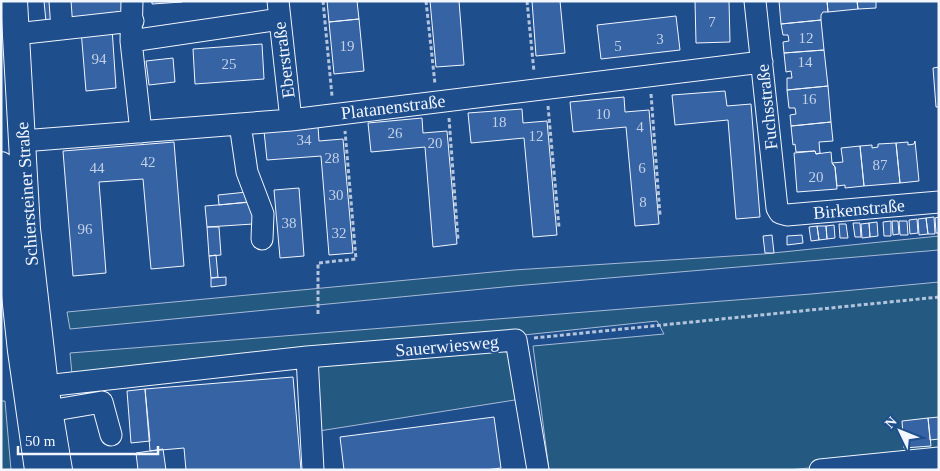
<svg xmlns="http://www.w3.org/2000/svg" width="940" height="471" viewBox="0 0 940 471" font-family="'Times New Roman',serif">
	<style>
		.green { fill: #245a82; stroke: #a8bbd7 }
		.building { fill: #3563a3; stroke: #f2f6ff }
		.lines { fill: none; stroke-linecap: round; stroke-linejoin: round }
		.minor-casing { stroke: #f2f6ff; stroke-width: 23 }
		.major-casing { stroke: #f2f6ff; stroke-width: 28 }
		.path { stroke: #b3c4dc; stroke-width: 3; stroke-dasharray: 4 2.5; stroke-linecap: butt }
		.minor { stroke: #1f4e8c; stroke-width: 21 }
		.major { stroke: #1f4e8c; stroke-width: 26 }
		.labels { text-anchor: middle; stroke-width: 4; stroke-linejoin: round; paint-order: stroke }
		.number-label { font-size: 15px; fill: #c3d1e8 }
		.street-label { font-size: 18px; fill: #f2f6ff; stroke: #1f4e8c }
	</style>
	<rect width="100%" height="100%" fill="#1f4e8c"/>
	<path class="green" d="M939 236V250L514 286 70 329 67 312 514 270 763 254Z
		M939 282V456L787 470H549L533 346 664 334 657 321 514 336 72 374 70 353 811 294Z
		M504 350 511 355 521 399 319 431 317 363Z
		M1 401H5L11 470H1Z"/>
	<path class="building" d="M44 1H123L124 15 46 22Z
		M152 1H182V2L152 4Z
		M327 1H357L359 19 329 22Z
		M430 1H459L464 65 436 67Z
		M532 1H560L565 53 536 56Z
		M695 1H729L730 42 696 43Z
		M779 1H827L828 12H823L821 15V20L781 24Z
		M827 1H857L858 9 828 12Z
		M857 1H876V8L858 9Z
		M676 16 680 50 601 59 597 25Z
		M359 19 364 71 334 74 329 22Z
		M821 20 824 50 784 53 783 42 789 41 788 35H783L781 24Z
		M112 28 116 88 86 91 81 30Z
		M262 44 264 79 195 84 193 49Z
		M824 50 828 86 787 90V78H792L791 71 786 72 784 53Z
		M173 58 175 82 149 85 146 61Z
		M939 67V107H936L933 68Z
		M828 86 831 122 791 126 790 115 796 114 795 108H789L787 90Z
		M725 91 727 106 751 104 760 217 736 219 728 120 675 125 672 95Z
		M624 97 625 112 649 110 659 224 635 226 626 127 573 132 570 102Z
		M522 109 523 123 547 121 557 235 533 237 524 138 471 143 468 113Z
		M422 118 423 133 447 131 457 244 433 247 425 147 371 152 368 123Z
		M831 122 833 141 819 142 820 153 816 154 815 151 796 152 795 144 793 145 791 126Z
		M318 126 319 141 343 139 353 253 329 255 321 156 267 160 264 131Z
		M915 141 919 181 900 183 896 143 908 142V145L914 144Z
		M174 142 184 266 151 269 143 179 99 182 106 273 73 276 63 151Z
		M896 143 900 183 864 186 860 146 872 145V148L878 147V144Z
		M860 146 864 186 845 188V185L837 186 835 167 832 163 843 162 841 148Z
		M815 151 816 154 831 152 832 163 835 167 837 189 797 192 794 153Z
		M299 188 304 256 280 258 274 190Z
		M247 192 248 202 219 205 218 195Z
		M252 202 253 224 207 227 205 206Z
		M934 217 935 234H928L926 218Z
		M939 217V233H936L935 218Z
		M926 218 928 234 919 235 918 219Z
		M917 219 918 233 910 234 909 220Z
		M891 221V236H884L883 222Z
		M892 221H898L899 234 893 235Z
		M899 221H907L908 235H900Z
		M877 222 878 236 870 237 869 223Z
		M853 223H860L861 237H855Z
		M869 223 870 237 862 238 861 224Z
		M839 224H846L848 238H840Z
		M834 225 835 238 827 239 826 226Z
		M817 226H826L827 239 819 240Z
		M817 226 819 240 811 241 809 227Z
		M207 227H219L221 255 209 256Z
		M772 235 774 253H765L763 236Z
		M802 235 803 243 787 245V236Z
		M216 255 218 277 211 278 209 256Z
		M226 277V285L211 287V278Z
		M293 377 301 470H186L184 448 150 451 145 389Z
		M145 389 150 441 131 443 127 391Z
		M494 417 501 468 485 470H344L340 437Z
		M939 417V439L930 440 928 418Z
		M928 418 931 446 904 448 902 421Z
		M163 449 166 470H138L136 453Z"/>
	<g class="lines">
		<g class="minor-casing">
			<path id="minor" d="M60 1 62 29
				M132 1 131 41 141 132
				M278 1 291 120
				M755 1 777 208 780 213 787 215 939 202
				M16 34 133 21
				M131 41 280 19
				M240 124 247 172 263 214 262 239
				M22 141 291 120 762 62
				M307 357 313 470
				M45 386 307 357 516 340 538 470
				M49 411 102 402 111 435
				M820 470 939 458"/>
		</g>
		<g class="major-casing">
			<path id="major" d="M14 1 27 229 45 386 59 470
				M1 165 21 351 38 470"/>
		</g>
		<path class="path" d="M323 1 332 96
			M426 1 435 84
			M527 1 534 72
			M651 94 660 215
			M548 106 559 227
			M449 118 458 240
			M318 314V263L356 259 345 131
			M534 338 939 297"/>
		<use href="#minor" class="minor"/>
		<use href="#major" class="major"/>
	</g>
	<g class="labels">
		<g class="number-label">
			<text x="712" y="27">7</text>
			<text x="806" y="43">12</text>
			<text x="660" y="44">3</text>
			<text x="347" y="51">19</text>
			<text x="618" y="51">5</text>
			<text x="99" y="64">94</text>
			<text x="805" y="67">14</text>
			<text x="229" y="69">25</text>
			<text x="809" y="104">16</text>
			<text x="603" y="119">10</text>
			<text x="499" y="127">18</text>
			<text x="640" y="132">4</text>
			<text x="395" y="138">26</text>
			<text x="536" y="141">12</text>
			<text x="304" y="145">34</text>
			<text x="435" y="148">20</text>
			<text x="332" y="163">28</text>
			<text x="148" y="167">42</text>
			<text x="880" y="170">87</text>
			<text x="97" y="173">44</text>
			<text x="642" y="173">6</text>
			<text x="816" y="182">20</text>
			<text x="336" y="200">30</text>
			<text x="643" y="207">8</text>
			<text x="289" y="228">38</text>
			<text x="85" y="234">96</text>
			<text x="339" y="238">32</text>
		</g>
		<g class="street-label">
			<text transform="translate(284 60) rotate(-97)" y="6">Eberstraße</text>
			<text transform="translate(393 107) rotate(-7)" y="6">Platanenstraße</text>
			<text transform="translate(767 107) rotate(-96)" y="6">Fuchsstraße</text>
			<text transform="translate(27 194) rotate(-94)" y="6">Schiersteiner Straße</text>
			<text transform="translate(859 209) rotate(-5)" y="6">Birkenstraße</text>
			<text transform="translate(447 346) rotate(-5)" y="6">Sauerwiesweg</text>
		</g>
	</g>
	<rect width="940" height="471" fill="none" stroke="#f2f6ff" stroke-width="5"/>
	<g transform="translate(900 431) rotate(313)" stroke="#1f4e8c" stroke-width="4" paint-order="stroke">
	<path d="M0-4L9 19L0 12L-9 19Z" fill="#f2f6ff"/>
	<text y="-8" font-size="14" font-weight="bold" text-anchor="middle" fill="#f2f6ff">N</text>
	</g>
	<path d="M18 446v8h140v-8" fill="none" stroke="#f2f6ff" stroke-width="2.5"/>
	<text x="25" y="446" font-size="15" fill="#f2f6ff" stroke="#1f4e8c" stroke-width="4" paint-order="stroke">50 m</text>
</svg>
